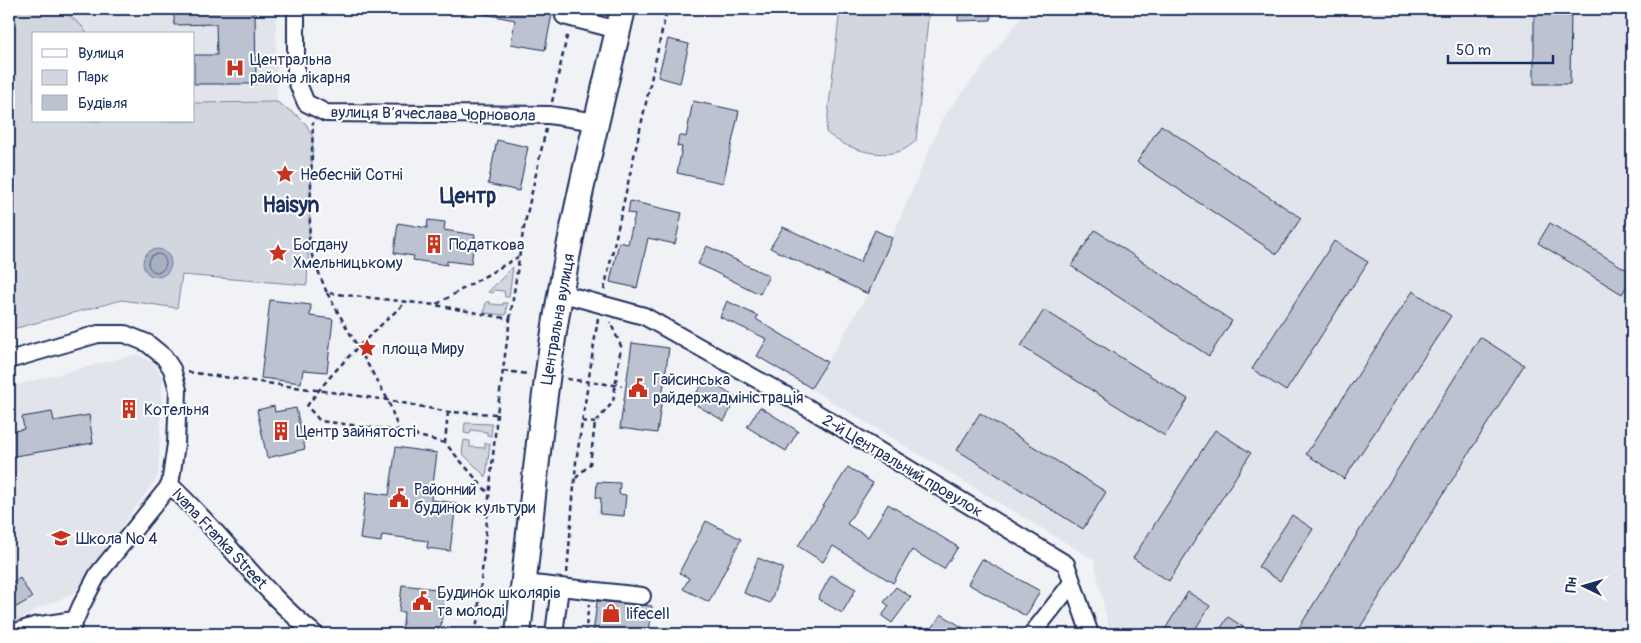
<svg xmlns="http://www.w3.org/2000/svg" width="1641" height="643" viewBox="0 0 1641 643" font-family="Pangolin,sans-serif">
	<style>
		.built { fill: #e1e4ea }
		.green { fill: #d2d6df; stroke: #76829e }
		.water { fill: #a8b0c2; stroke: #707c9a }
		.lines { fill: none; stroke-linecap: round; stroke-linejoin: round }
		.shore { stroke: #536386; stroke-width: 1 }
		.building { fill: #bcc2d0; stroke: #1b2f5e }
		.minor-casing { stroke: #1b2f5e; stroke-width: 20 }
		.highway-casing { stroke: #1b2f5e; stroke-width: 28 }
		.path { stroke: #1b2f5e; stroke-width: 2.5; stroke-dasharray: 5 4; stroke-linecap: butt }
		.minor { stroke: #fff; stroke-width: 16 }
		.highway { stroke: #fff; stroke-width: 24 }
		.labels { text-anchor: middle; stroke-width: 4; stroke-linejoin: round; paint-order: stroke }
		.poi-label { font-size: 16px; fill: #1b2f5e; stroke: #fff; text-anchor: start }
		.street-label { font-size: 16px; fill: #1b2f5e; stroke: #fff }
		.district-label { font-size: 21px; font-weight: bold; fill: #1b2f5e; stroke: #fff }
	</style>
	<rect width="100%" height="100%" fill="#f1f2f5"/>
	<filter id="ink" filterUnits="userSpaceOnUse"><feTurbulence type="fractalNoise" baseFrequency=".02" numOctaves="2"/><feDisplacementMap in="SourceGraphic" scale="10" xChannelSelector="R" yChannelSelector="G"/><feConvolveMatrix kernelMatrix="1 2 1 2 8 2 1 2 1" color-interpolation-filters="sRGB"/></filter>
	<g filter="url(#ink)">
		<path class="built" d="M61 9H276L277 102 194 103V34H87L82 26Z
			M1028 9H1632V634H1110L1094 560 811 389 868 294 943 117Z
			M137 354 153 363 163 377 158 476 74 593 39 608 9 626V387Z"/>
		<path class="green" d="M9 9H61L82 26 87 34H34V121H194V103L277 102 298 116 306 124 313 137 307 285 182 275 177 308 122 300 9 330Z
			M840 9H929L916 141C912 144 907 148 903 150 880 160 843 148 826 132Z
			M513 267 509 297H505L504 291 494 290 493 293 488 292Z
			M486 302H490V304L503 305V303H507L506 315 484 313Z
			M465 423 492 424 491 436 487 435V432L471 430 470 434 464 433Z
			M464 440 470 441V447L485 448V443L490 444 486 477 462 453Z"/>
		<path class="water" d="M143 263a14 14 0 1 1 28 0a14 14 0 1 1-28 0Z"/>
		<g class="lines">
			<path class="shore" d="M148 263a9 9 0 1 1 18 0a9 9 0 1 1-18 0Z"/>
		</g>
		<path class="building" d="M174 9H255L256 84H194V55H217L216 24 174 25Z
			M485 9H553L545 50 511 44 515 20 484 14Z
			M958 9H990L991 20 958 21Z
			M1534 9H1571L1570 84H1534Z
			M668 39 689 44 680 83 658 77Z
			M693 101 739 111 723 183 677 173 682 147 677 146 679 135 686 137Z
			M1161 125 1301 218 1277 254 1137 162Z
			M497 140 528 147 519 191 488 184Z
			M630 201 682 213 675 244 648 238 637 288 610 282 619 242 628 244 635 214 628 213Z
			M428 220 445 222 444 230 475 235 471 264 447 261V265L413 260 414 256 394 253 398 223 427 228Z
			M1550 223 1632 273V277L1622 294 1538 243Z
			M783 227 860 262 875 230 892 238 868 294 770 248Z
			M1095 230 1232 321 1209 356 1071 266Z
			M1334 241 1368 262 1286 391 1252 369Z
			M707 246 769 276 760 294 698 264Z
			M1413 291 1451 316 1344 479 1306 454Z
			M270 300 311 305 310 316 333 319 327 372 303 370 301 383 261 378Z
			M727 301 758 316 756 319 827 362 811 388 757 356 767 339 720 317Z
			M1044 310 1188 399 1165 436 1021 346Z
			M1480 337 1524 365 1356 634H1295Z
			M632 343 669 348 657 433 620 428Z
			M705 379 737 398 724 421 691 402Z
			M274 406 275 412 296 408 305 449 267 458 257 410Z
			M760 407 798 431 786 451 747 427Z
			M52 412 54 421 89 415 93 443 9 457V432L24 429 22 417Z
			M980 413 1106 492 1083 529 957 450Z
			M1215 430 1251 453 1169 581 1133 558Z
			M396 447 437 453 431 500 456 503 450 551 427 548 428 541 382 535 381 542 360 539 366 492 389 495Z
			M848 467 873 483 847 524 868 537 888 504 958 547 944 569 912 550 893 583 833 546 823 562 798 546Z
			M597 482 620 483 619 494 626 495 624 516 600 514 601 498H596Z
			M1292 515 1313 529 1280 581 1258 567Z
			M706 521 741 539 709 602 683 589 689 578 679 573Z
			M758 558 783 568 770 603 744 593Z
			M982 559 1040 591 1026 616 968 584Z
			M831 575 856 589 842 613 818 599Z
			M20 578 32 598 9 611V584Z
			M402 585 445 590 440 634H402L404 612H399Z
			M896 587 911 597 892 623 882 616 889 606 884 602Z
			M1188 592 1210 606 1192 634H1162Z
			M597 601 652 606 649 634H593Z
			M941 614 973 634H944L933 627Z
			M1228 617 1254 634H1217Z"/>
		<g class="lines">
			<g class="minor-casing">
				<path id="minor" d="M296 9V79L306 103 326 113 549 115 597 122
					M564 16 618 30
					M560 293 644 316 810 409 1066 564 1090 634
					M9 360 98 334H125L147 343 164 357 172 369 178 390 176 444 170 485
					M170 485C221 532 261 591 315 634
					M524 583 642 596
					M9 634 34 626 74 620
					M69 634 81 606 98 574 170 485
					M554 634 560 587
					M1032 634 1072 583"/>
			</g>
			<g class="highway-casing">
				<path id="highway" d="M518 634C530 529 539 424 556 319 573 215 599 112 623 9"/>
			</g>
			<path class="path" d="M552 102 568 32
				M604 290 667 9
				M327 293 388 400 399 431 445 443
				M437 304 518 257
				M510 319 523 232 546 129
				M503 371 529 374
				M188 372 388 400 448 412 497 414 510 319 435 305 327 293 309 248 313 122
				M567 379 622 386
				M448 412 445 443 489 494
				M582 421 595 423
				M399 431 320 421 307 406C335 367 371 334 407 301
				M576 478 590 464 595 423 613 402 621 346 610 322
				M567 573 576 462 598 318
				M476 634 497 414
				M585 634 589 604"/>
			<use href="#minor" class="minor"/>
			<use href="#highway" class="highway"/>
		</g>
	</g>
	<defs>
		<g id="hospital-bare" transform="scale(1.5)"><path d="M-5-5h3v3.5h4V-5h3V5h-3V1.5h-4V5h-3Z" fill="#c8321e" stroke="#fff" stroke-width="2.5" paint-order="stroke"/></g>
		<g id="sight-bare" transform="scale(1.5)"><path d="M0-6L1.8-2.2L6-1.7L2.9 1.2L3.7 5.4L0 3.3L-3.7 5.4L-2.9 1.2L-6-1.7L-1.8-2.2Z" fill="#c8321e" stroke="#fff" stroke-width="2.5" paint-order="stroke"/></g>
		<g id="building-bare" transform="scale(1.5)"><path d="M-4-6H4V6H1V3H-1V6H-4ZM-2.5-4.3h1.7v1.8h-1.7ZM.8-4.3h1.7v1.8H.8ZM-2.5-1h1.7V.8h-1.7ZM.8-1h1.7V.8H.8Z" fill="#c8321e" stroke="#fff" stroke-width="2.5" paint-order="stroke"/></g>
		<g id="civic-bare" transform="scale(1.5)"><path d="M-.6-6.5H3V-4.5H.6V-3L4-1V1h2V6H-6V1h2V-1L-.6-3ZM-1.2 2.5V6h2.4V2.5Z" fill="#c8321e" stroke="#fff" stroke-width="2.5" paint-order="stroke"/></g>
		<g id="school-bare" transform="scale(1.5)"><path d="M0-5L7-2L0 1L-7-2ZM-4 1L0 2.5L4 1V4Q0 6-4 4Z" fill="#c8321e" stroke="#fff" stroke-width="2.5" paint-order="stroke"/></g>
		<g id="shop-bare" transform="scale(1.5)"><path d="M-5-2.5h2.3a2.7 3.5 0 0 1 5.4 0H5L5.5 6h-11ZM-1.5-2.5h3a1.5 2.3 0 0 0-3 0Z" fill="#c8321e" stroke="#fff" stroke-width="2.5" paint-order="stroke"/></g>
	</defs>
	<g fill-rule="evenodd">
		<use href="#hospital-bare" x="235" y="68"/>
		<use href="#sight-bare" x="285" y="174"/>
		<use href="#building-bare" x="434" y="244"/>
		<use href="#sight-bare" x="278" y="253"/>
		<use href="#sight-bare" x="367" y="348"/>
		<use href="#civic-bare" x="638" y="388"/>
		<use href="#building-bare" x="129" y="409"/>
		<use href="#building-bare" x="281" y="431"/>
		<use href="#civic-bare" x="399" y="498"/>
		<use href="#school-bare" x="61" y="538"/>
		<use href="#civic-bare" x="422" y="601"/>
		<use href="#shop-bare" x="611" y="613"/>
	</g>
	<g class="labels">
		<g class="poi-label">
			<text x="250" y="65">Центральна<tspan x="250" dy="18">района лікарня</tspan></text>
			<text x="300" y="180">Небесній Сотні</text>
			<text x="293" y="250">Богдану<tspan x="293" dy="18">Хмельницькому</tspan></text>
			<text x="449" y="250">Податкова</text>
			<text x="382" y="354">площа Миру</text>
			<text x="653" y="385">Гайсинська<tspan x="653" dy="18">райдержадміністрація</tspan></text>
			<text x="144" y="415">Котельня</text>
			<text x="296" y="437">Центр зайнятості</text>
			<text x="414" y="495">Районний<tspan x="414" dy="18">будинок культури</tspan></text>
			<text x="76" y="544">Школа № 4</text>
			<text x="437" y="598">Будинок школярів<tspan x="437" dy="18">та молоді</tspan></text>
			<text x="626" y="619">lifecell</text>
		</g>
		<g class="street-label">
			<text transform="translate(433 113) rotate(1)" y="6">вулиця Вʼячеслава Чорновола</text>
			<text transform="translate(557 319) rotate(-80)" y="6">Центральна вулиця</text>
			<text transform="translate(903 465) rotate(31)" y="6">2-й Центральний провулок</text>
			<text transform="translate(220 538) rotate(47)" y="6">Ivana Franka Street</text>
		</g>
		<g class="district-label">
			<text x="468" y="203">Центр</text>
			<text x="291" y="212">Haisyn</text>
		</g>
	</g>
	<rect width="1641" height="643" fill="none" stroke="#fff" stroke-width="30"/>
	<rect x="15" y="15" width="1611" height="613" fill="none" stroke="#1b2f5e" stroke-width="2" filter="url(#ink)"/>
	<rect x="32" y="32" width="162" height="90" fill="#ffffff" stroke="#a4acbf"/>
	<rect x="42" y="49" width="25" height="8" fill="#ffffff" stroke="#a4acbf"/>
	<text x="78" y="58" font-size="15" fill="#1b2f5e">Вулиця</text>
	<rect x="42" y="70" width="25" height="15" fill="#d2d6df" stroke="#a4acbf"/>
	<text x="78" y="82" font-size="15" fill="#1b2f5e">Парк</text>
	<rect x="42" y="95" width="25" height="15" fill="#bcc2d0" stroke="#a4acbf"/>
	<text x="78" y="108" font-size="15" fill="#1b2f5e">Будівля</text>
	<g transform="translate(1584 586) rotate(275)" stroke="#ffffff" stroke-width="4" paint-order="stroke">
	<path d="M0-4L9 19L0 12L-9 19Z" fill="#1b2f5e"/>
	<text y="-8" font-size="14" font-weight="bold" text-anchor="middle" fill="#1b2f5e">Пн</text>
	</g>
	<path d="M1448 55v8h105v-8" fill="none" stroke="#1b2f5e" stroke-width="2.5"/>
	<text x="1456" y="55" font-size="15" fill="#1b2f5e" stroke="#ffffff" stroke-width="4" paint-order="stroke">50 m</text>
</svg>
